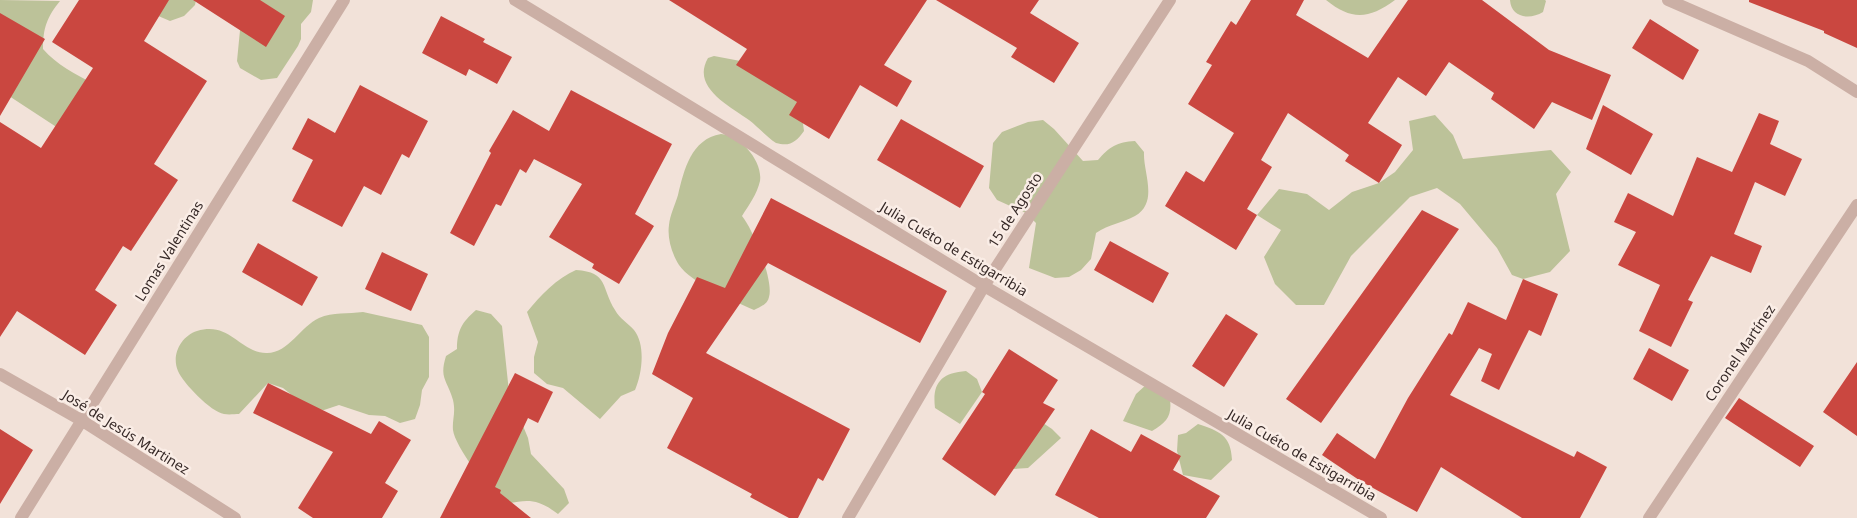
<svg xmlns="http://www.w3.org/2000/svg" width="1857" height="518" viewBox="0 0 1857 518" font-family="'Noto Sans',sans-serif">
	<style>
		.green { fill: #bcc299 }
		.building { fill: #ca4740 }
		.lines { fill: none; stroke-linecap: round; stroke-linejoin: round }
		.street { stroke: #cbafa5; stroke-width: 12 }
		.labels { text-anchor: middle; stroke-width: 5; stroke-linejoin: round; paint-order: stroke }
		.street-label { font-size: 14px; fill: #362927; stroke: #faede6 }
	</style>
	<rect width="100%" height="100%" fill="#f2e2d9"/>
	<path class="green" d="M0 0 60 1C47 17 43 28 43 49 57 65 75 74 94 84L61 130 6 94 0 83Z
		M135 0H196L195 5 184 16 170 21 156 15Z
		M236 0H313L311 12 301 24V39L298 46 277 78 261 80 240 68 237 61 241 20Z
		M1326 0H1395C1369 19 1352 21 1326 0Z
		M1510 0H1545L1546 1 1543 12C1530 20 1511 18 1510 0Z
		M714 56 751 63 793 95 801 109 804 131C796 142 790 147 776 143 766 136 758 127 749 120 729 106 691 87 708 58Z
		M1435 115 1453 135 1463 159 1551 150 1571 172 1556 194 1570 251 1550 272 1523 279 1512 275 1497 248 1460 204 1437 188 1410 197 1351 256 1324 305H1296L1275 284 1264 257 1281 230 1257 215 1279 189 1307 194 1329 210 1352 192 1379 183 1395 172 1413 150 1409 121Z
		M1043 120 1054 129 1083 161 1098 160C1109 147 1117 142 1135 141L1144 152C1143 173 1159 202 1135 216 1123 223 1109 224 1096 233L1091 259 1081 270 1069 277 1055 278 1029 268 1036 223 1026 213 997 200 989 188 993 143 1002 132 1028 122Z
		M721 134C740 135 763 161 760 181 757 194 749 205 742 216 753 229 774 281 769 297 768 304 760 307 754 310 734 301 691 283 679 265 672 254 667 238 669 225 670 215 675 205 678 195 684 170 691 139 721 134Z
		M576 270C609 272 601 288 615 310 620 319 628 323 634 330 646 345 642 374 635 390L621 396 600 419 563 388 547 384 534 373V357L538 342 527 312C540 296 557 278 576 270Z
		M476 310 491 314 502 326 509 392 528 438 531 454 564 489 569 503 558 514C535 497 527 500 500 505 489 489 455 447 453 430 452 420 456 413 453 400 447 379 439 379 446 356L457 349C457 331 462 322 476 310Z
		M363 312 422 325 429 337V377L422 390 420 405 415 419 400 423 385 416 369 415 339 405 324 410 309 409 283 388 268 383 239 414C235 414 229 415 224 414 211 412 183 383 178 371 171 355 181 336 197 331 230 321 239 352 266 353 288 354 301 326 319 318 333 312 348 314 363 312Z
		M966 371 977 379 982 392 960 424 935 408C932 383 941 373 966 371Z
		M1147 384 1170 399C1172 416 1167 422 1152 431L1123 421 1136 394Z
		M1028 413 1052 429 1061 438 1028 468 1014 469 1013 463Z
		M1198 424C1219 431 1231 435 1232 460L1211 480 1183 475 1177 451 1178 435 1186 433Z"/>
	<path class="building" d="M79 0H169L144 41 207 81 154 164 178 180 131 251 123 246 95 290 117 305 85 355 17 311 0 337V122L41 148 93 68 52 42Z
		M193 0H260L285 16 266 47Z
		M669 0H927L884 65 912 81 897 107 860 85 829 139 789 115 797 102 736 65 747 49Z
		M936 0H1039L1030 13 1079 43 1054 83 1011 57 1017 48Z
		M1251 0H1304L1296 15 1368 58 1408 0H1482L1549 50 1611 75 1592 120 1552 102 1534 129 1491 99 1494 93 1449 62 1426 96 1398 77 1368 123 1402 145 1379 183 1345 161 1349 155 1288 113 1261 160 1272 167 1247 209 1257 215 1236 250 1165 206 1186 171 1204 182 1234 133 1188 104 1212 65 1206 62 1231 21 1236 25Z
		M1749 0H1857V48L1824 33V31L1749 2Z
		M0 13 45 39 0 116Z
		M441 16 485 39 483 42 512 57 497 84 469 69 466 76 422 53Z
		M1650 19 1699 50 1683 80 1632 48Z
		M360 85 428 121 409 158 402 154 381 195 364 186 342 227 292 201 313 160 292 149 308 118 335 133Z
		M571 90 672 144 635 214 654 226 619 284 592 268 594 264 549 237 582 184 534 159 526 173 520 169 501 206 496 204 474 246 450 233 491 153 489 151 513 110 549 131Z
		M1603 105 1653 134 1631 175 1586 149Z
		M1759 113 1779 121 1770 144 1802 159 1785 196 1755 182 1734 234 1762 246 1751 273 1711 256 1688 300 1693 302 1671 347 1639 331 1660 285 1618 265 1636 232 1614 222 1628 193 1673 216 1697 157 1732 172Z
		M901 119 984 166 960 208 877 160Z
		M771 198 947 291 920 343 768 263 706 353 850 429 823 481 818 478 798 518H789L750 497 752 494 667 448 693 398 652 374 668 333 697 277 725 288Z
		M1422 210 1459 229 1321 423 1286 399Z
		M1110 241 1169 273 1153 303 1094 270Z
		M258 243 318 277 302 306 242 272Z
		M382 252 428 274 411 311 365 289Z
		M1523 279 1558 294 1541 336 1529 330 1499 390 1481 381 1492 354 1479 348 1450 395 1574 457 1577 451 1607 467 1580 518H1522L1441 467 1417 512 1362 482 1322 455 1337 433 1375 459 1408 398 1449 333 1452 335 1468 302 1506 320Z
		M1226 314 1258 334 1224 387 1192 366Z
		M1649 348 1689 370 1672 401 1633 379Z
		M1009 349 1058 380 1043 403 1055 409 995 496 942 459 985 394 982 392Z
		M1857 362V436L1823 412Z
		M515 373 553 392 538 423 528 418 495 487 501 490 500 493 531 518H440Z
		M268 383 371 434 379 421 411 440 385 483 398 491 382 518H313L298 508 333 452 253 413Z
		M1739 398 1814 446 1800 467 1725 418Z
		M0 429 33 450 0 504Z
		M1091 429 1131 452 1141 434 1181 456 1173 470 1220 496 1206 518H1099L1055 495Z"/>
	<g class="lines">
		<path class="street" d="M515 0 984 286 1381 518
			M1668 0 1808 61 1857 92
			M0 374 81 420 235 518
			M21 518 344 0
			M848 518 984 286 1170 0
			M1649 518 1857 205"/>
	</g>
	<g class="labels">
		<g class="street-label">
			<text transform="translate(1015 210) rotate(-57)" y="5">15 de Agosto</text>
			<text transform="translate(954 249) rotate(31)" y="5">Julia Cuéto de Estigarribia</text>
			<text transform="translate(169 251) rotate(-58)" y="5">Lomas Valentinas</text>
			<text transform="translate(1740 353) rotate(-56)" y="5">Coronel Martínez</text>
			<text transform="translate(126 432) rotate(32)" y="5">José de Jesús Martinez</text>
			<text transform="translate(1302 455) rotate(30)" y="5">Julia Cuéto de Estigarribia</text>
		</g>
	</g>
</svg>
